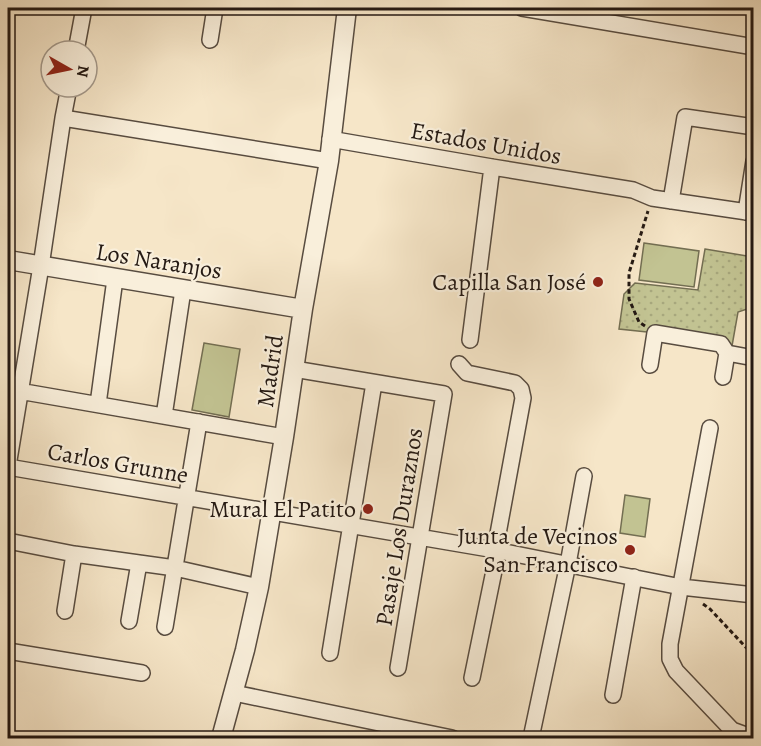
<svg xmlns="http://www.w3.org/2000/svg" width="761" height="746" viewBox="0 0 761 746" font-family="Alegreya,serif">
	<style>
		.grass { fill: url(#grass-dots); stroke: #736e52; stroke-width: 1.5 }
		.park { fill: #c2c392; stroke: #736e52; stroke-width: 1.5 }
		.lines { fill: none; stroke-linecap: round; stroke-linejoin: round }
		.minor-casing { stroke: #584c40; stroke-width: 18 }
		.tertiary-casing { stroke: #584c40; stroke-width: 21 }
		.path { stroke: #241913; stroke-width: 3; stroke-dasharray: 4.5 3; stroke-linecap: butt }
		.minor { stroke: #f9efdb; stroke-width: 15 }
		.tertiary { stroke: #f9efdb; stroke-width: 18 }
		.poi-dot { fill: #8f2418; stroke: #f9efdb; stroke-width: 2 }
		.labels { text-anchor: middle; stroke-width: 4.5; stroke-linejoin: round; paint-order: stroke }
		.street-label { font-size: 24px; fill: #241913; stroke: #f9efdb }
		.poi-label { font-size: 24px; fill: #241913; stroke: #f9efdb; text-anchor: end }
	</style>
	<defs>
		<pattern id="grass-dots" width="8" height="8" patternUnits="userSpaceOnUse" patternTransform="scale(1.5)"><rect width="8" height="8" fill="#c2c392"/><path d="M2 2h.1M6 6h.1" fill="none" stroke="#a7a77d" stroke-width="1.8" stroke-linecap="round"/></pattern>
	</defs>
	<rect width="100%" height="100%" fill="#f6e6c8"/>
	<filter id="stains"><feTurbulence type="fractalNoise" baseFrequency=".00333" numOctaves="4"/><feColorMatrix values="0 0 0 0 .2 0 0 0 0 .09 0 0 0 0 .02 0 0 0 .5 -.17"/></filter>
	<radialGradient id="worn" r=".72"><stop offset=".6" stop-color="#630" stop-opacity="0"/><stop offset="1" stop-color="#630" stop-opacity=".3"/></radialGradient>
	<path class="grass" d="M705 249 753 257V307L738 312 732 346 720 339 657 328 647 332 619 329 624 294 635 283 698 290Z"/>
	<path class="park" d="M644 243 699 251 694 287 639 280Z
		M204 343 240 349 229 417 192 410Z
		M625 495 650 499 645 537 620 533Z"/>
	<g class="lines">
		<g class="minor-casing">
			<path id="minor" d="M522 8 754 47
				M210 40 215 8
				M76 51 84 8
				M63 118 329 161
				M330 139 492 167 633 190 652 198 754 213
				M671 201 685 117 754 127
				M746 212 754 161
				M470 340 492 167
				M727 353 754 358
				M459 364 467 373 515 383 521 389 523 398 495 550 496 561 472 678
				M650 365 655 333 721 344 727 353 723 377
				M294 369 444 394 398 668
				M19 391 284 437
				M98 404 115 279
				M164 416 183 290
				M710 428 670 644V659L676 671 732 730 754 738
				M8 466 41 266 63 118 69 87
				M8 467 495 550 681 587 754 595
				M8 541 74 554 175 568 259 587
				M65 611 74 554
				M129 621 139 563
				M165 627 199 422
				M8 651 142 673
				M330 653 374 383
				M234 693 452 738
				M613 695 634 577
				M531 738 568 564 584 476"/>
		</g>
		<g class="tertiary-casing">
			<path id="tertiary" d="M8 260 303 309
				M221 738 245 650 259 587 284 437 303 309 329 161 347 8"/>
		</g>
		<path class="path" d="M645 326 639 322 629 299V273L648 211
			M703 604 710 609 754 656"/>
		<use href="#minor" class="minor"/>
		<use href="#tertiary" class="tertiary"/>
	</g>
	<g class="poi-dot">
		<circle cx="598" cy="282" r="6"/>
		<circle cx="368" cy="509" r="6"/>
		<circle cx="630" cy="550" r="6"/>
	</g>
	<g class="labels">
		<g class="street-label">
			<text transform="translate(486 143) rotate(10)" y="8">Estados Unidos</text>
			<text transform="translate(159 261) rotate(9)" y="8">Los Naranjos</text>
			<text transform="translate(270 371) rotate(-82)" y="8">Madrid</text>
			<text transform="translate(118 463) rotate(10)" y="8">Carlos Grunne</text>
			<text transform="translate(399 527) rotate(-81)" y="8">Pasaje Los Duraznos</text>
		</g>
		<g class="poi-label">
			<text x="586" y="290">Capilla San José</text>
			<text x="356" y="517">Mural El Patito</text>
			<text x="618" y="544">Junta de Vecinos<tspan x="618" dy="28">San Francisco</tspan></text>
		</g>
	</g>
	<rect width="761" height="746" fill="none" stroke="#f6e6c8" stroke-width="30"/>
	<rect x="9" y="9" width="743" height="728" fill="none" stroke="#241913" stroke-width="3"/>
	<rect x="15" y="15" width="731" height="716" fill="none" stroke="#241913" stroke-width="1.5"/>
	<g transform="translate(69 69) rotate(99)"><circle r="28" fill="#f9efdb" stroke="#a4998b" stroke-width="1.5"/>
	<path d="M0-4.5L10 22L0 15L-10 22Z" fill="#8f2418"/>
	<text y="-9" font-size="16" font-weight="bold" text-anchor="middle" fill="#241913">N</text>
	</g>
	<rect width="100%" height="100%" filter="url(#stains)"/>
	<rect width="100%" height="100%" fill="url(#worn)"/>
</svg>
